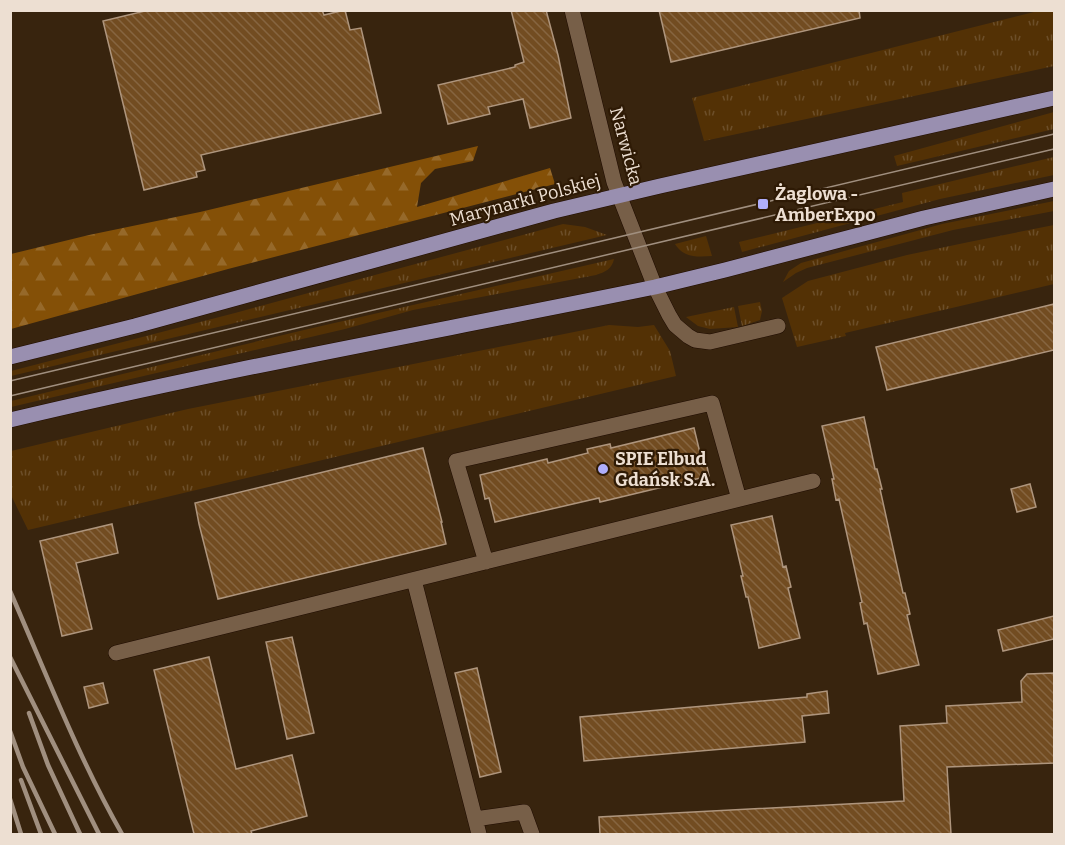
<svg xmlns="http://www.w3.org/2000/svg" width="1065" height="845" viewBox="0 0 1065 845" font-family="Bitter,serif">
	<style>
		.grass { fill: url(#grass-tufts) }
		.forest { fill: url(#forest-firs) }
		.building { fill: url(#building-back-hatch); stroke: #ae957d; stroke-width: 1.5 }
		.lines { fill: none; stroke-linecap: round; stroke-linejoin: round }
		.minor-casing { stroke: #1f0c00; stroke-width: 16 }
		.major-casing { stroke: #1f0c00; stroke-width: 16 }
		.minor { stroke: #775f48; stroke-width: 15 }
		.major { stroke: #998fb0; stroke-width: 15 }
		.tram { stroke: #a08f7f; stroke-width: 1.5 }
		.rail { stroke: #a08f7f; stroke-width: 4.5 }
		.poi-dot { fill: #afaefa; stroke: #2e1a05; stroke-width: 2 }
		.labels { text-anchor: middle; stroke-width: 4.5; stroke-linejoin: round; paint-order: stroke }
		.street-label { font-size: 18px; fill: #eddfd2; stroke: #2e1a05 }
		.poi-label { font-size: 18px; font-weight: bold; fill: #eddfd2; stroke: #2e1a05; text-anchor: start }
	</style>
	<defs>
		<pattern id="grass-tufts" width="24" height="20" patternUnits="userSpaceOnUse" patternTransform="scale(1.5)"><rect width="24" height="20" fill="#533105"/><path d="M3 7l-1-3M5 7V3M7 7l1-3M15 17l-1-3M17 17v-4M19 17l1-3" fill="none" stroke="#6c4e29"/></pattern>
		<pattern id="forest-firs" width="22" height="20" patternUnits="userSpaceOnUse" patternTransform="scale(1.5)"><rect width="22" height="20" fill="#845007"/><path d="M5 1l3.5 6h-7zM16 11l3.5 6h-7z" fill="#96692a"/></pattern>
		<pattern id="building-back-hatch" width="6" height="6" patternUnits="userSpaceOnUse" patternTransform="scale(1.5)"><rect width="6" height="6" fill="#724c21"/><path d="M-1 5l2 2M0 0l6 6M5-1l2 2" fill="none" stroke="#866540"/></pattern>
	</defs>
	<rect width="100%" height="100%" fill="#38240e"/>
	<path class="grass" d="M1038 11H1054V66L704 141 692 98Z
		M1054 112V129L897 166 894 156Z
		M1054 157V175L940 199 742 252 739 242 903 202 902 193Z
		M1054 201V211L953 230 807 268 796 273 783 282 789 271 801 263 942 224Z
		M563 224 585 227 607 235 11 376V371L235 313Z
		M1054 225V284L845 333 846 336 797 347 782 298 808 281 907 255 969 242Z
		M706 236 712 256C697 257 684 258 675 244Z
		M614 259C612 269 605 272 596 275L413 310 345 329 11 407V401L304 330Z
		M760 302 762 311 760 320 742 326 738 306Z
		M734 307 738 327 710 329 698 326 686 317Z
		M609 325 638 327 654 325 670 351 676 376 28 530 11 495V451L188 409Z"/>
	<path class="forest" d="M478 146 473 161 435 169 421 183 417 207 550 168 555 184 228 269 11 329V254L89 235 200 212Z"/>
	<path class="building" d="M149 10H322L324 15 345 10 350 30 361 28 381 113 201 155 205 170 196 172 197 177 144 190 103 21Z
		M511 10H546L558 55 571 118 530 128 523 99 488 107 490 114 448 124 438 85 515 67V65L524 62Z
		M659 10H859L860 18 671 62Z
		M1054 304V350L887 390 876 347Z
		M864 417 875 469H877L882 489H880L903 593H905L910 614 907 615 919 665 878 674 867 623 864 624 860 603 862 602 839 499 836 500 832 479H834L822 426Z
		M694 428 700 453 704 452 709 476 600 502 599 498 495 522 489 498 485 499 480 475 547 459 548 463 588 453 587 449 610 444 611 448Z
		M423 448 442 522H441L446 544 218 599 199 524 195 503Z
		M1030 484 1036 507 1017 512 1011 489Z
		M772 516 783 567 786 566 791 587 788 588 800 638 759 648 748 597H746L741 576H743L731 525Z
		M112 524 118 553 76 563 92 629 62 636 40 541Z
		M1054 616V639L1003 651 998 630Z
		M292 637 314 733 287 739 266 642Z
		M209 657 236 769 292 755 307 816 251 831 252 834H194L154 670Z
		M477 668 501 772 480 777 455 673Z
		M1054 673V763L947 767 951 834H600L599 817 904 801 900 726 947 723 946 706 1022 702 1021 681 1027 674Z
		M103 683 108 703 89 708 84 687Z
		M827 691 829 713 802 716 805 742 584 761 580 717 807 697V694Z"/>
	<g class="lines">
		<g class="minor-casing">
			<path id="minor" d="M572 10 614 182 655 287 669 315 675 325 688 336 695 340 710 342 778 326
				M486 562 456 461 712 403 739 499
				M414 580 479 834
				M116 653 813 481
				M475 819 524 812 532 834"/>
		</g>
		<g class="major-casing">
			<path id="major" d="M10 357 135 326 554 211 660 186 1054 98
				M10 420C224 369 440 331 655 287L725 270 924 218 1054 189"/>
		</g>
		<use href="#minor" class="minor"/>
		<use href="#major" class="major"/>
		<path class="tram" d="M10 381 1054 134
			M10 396 1054 149"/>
		<path class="rail" d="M10 591C46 673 78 757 122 834
			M10 657 99 834
			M29 713 48 765 80 834
			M10 731 23 767 55 834
			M21 780 41 834
			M10 799 21 834"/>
	</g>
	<g class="poi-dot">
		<rect x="757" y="198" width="12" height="12" rx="3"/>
		<circle cx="603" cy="469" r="6"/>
	</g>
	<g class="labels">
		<g class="street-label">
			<text transform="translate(626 146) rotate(75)" y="6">Narwicka</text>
			<text transform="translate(525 200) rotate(-15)" y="6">Marynarki Polskiej</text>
		</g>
		<g class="poi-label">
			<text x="775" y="200">Żaglowa -<tspan x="775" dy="21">AmberExpo</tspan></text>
			<text x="615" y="465">SPIE Elbud<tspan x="615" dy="21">Gdańsk S.A.</tspan></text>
		</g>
	</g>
	<rect width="1065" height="845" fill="none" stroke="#eddfd2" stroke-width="24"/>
</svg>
